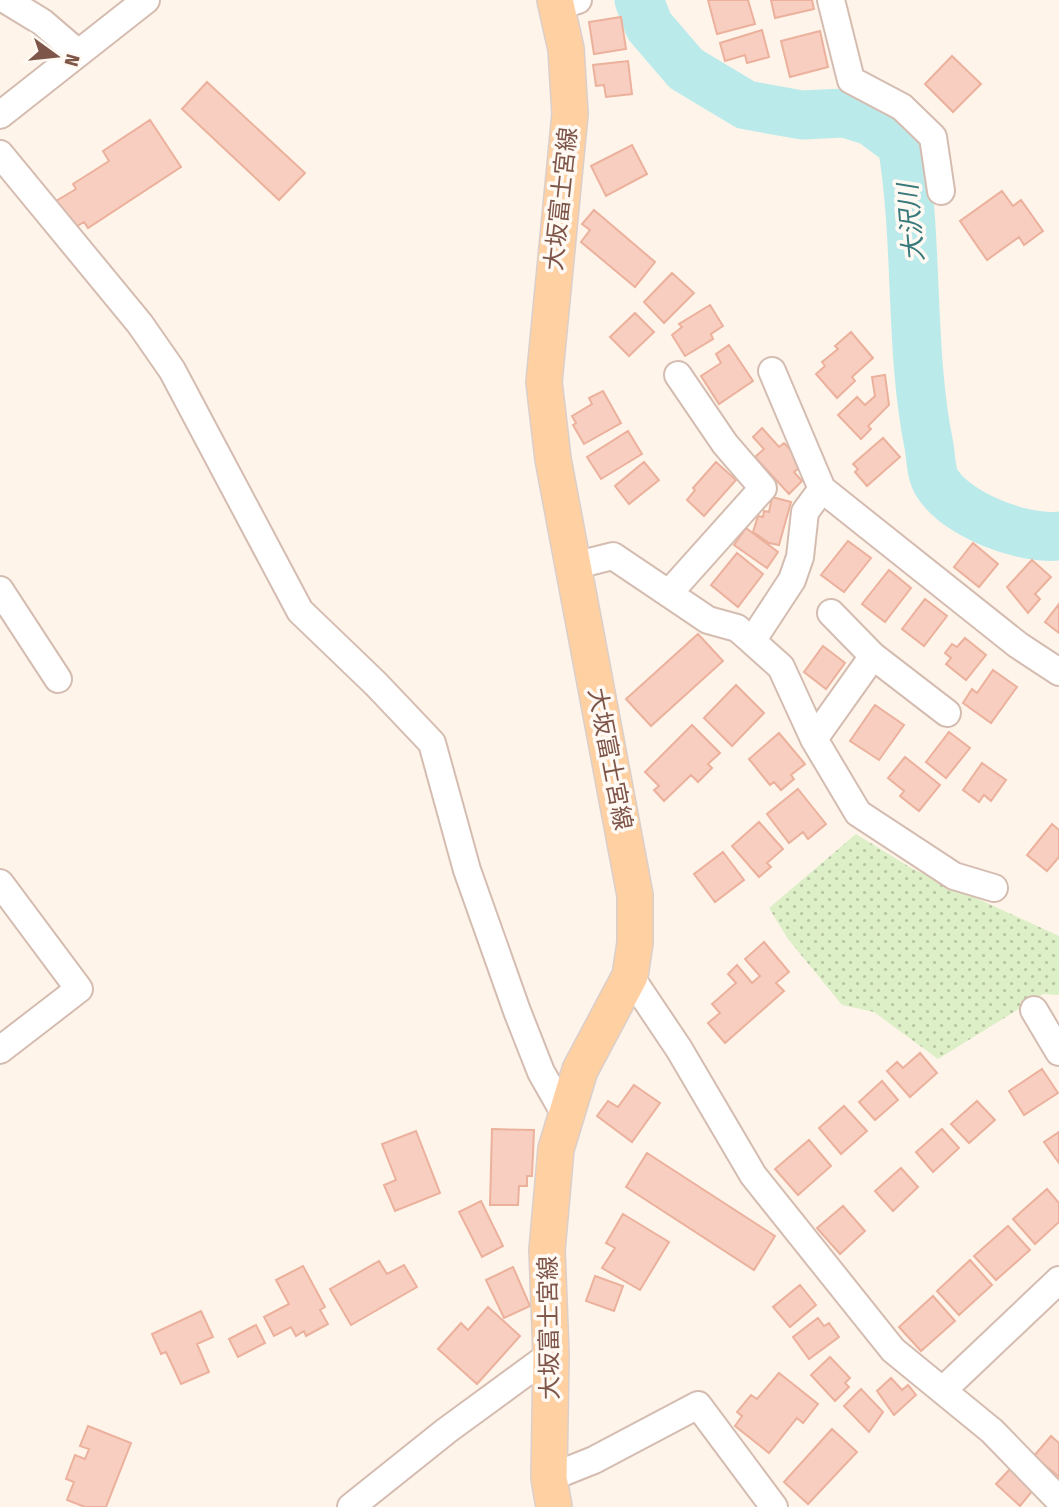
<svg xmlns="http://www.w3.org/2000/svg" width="1059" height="1507" viewBox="0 0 1059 1507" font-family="'Fira Sans Condensed','Noto Sans JP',sans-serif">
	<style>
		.grass { fill: url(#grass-dots) }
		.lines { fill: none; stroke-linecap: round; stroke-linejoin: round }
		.river { stroke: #bbeaeb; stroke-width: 49 }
		.building { fill: #f7cebf; stroke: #ecb19d; stroke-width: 2 }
		.minor-casing { stroke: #d5bcb0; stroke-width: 30 }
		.major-casing { stroke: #dbcfcc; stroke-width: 38 }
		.minor { stroke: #fff; stroke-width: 26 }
		.major { stroke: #ffd0a1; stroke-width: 35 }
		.labels { text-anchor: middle; stroke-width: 7; stroke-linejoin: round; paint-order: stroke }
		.street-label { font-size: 24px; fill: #7e5549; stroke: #fff9f3 }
		.water-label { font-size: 26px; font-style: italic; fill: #38797c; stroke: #fff9f3 }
	</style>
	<defs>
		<pattern id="grass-dots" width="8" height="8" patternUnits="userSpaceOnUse" patternTransform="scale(1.75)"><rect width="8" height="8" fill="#dcefc6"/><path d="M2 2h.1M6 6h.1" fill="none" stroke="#b8c4a3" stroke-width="1.8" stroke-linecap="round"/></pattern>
	</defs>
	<rect width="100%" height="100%" fill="#fef4ea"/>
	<path class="grass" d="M856 834 911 868 1059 936V995L1043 994 938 1059 874 1012 842 1005 788 939 769 908Z"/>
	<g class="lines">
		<path class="river" d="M639 0 649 26 686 69 746 105 802 115 845 113 871 121 902 144C919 244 909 347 929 446 931 457 931 474 937 483 957 515 1023 540 1059 536"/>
	</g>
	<path class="building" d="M708 0H748L755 24 717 34Z
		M771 0H812L814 9 775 18Z
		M621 17 626 49 594 54 589 22Z
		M762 30 769 57 747 63 745 55 725 61 720 43Z
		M820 31 828 67 790 77 781 41Z
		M952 56 981 84 953 112 925 84Z
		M628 61 632 94 606 97 604 85 596 86 593 65Z
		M207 82 305 173 279 200 182 109Z
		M150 120 181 167 88 228 84 222 74 228 56 201 76 189 73 184 109 161 103 151Z
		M632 145 647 174 606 196 591 166Z
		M1002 191 1013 206 1021 200 1043 231 1024 245 1019 237 987 260 960 221Z
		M594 210 655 262 635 287 581 242 590 230 582 224Z
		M672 273 694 293 664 323 644 302Z
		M710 305 723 326 711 334 713 339 685 356 672 335 682 327 679 324Z
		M635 313 654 332 629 356 610 337Z
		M851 332 873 358 852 377 855 381 837 398 816 374 825 366 822 362 838 349 835 346Z
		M729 345 753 381 719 404 701 376 721 363 716 354Z
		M885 375 889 405 868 426 871 429 861 439 838 415 857 397 865 405 875 396 872 377Z
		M603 391 621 423 584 444 573 425 576 423 572 416 592 404 589 398Z
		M762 428 779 447 784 443 804 464 794 472 802 481 789 494 755 457 764 449 753 437Z
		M628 431 642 454 601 479 587 457Z
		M883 438 900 457 867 486 855 472 858 469 853 464Z
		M644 462 659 480 629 504 615 486Z
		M716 462 736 480 704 516 687 500 695 490 693 488Z
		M772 497 791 502 779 545 769 543 753 532 758 516 763 517 764 511 769 512Z
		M746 528 778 552 767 568 734 545Z
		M848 541 871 558 844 592 821 575Z
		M973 543 998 564 979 587 954 567Z
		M737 553 763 574 738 607 711 585Z
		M1032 560 1051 577 1035 594 1040 599 1028 613 1007 587Z
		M889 570 911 588 885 622 862 604Z
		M925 599 947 616 924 646 902 629Z
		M1059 604V633L1045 622Z
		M698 634 723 661 651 726 626 699Z
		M965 638 986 655 966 680 946 664 951 658 945 653 952 644 957 647Z
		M823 646 845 663 826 689 804 672Z
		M993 670 1017 687 991 723 963 703 972 689 977 693Z
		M736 685 764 713 732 746 704 718Z
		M875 705 904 725 879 760 850 741Z
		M692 725 720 753 708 764 712 768 698 782 691 775 664 801 654 790 659 786 645 772Z
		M949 732 970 748 946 778 926 762Z
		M779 733 805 764 791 775 794 779 781 790 774 782 770 785 749 759Z
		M905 757 940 785 919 811 900 796 904 791 888 778Z
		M982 763 1006 780 991 801 984 795 979 802 963 790Z
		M798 789 826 824 808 839 803 832 789 843 767 814Z
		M759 822 783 849 767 863 771 867 759 877 732 846Z
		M1052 824 1059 830V857L1047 871 1027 855Z
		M723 852 744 880 715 902 694 874Z
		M764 942 789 972 776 983 784 991 725 1043 708 1023 720 1013 712 1004 736 983 728 974 737 965 752 983 760 976 745 959Z
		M920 1053 937 1073 910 1097 887 1071 897 1062 903 1068Z
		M1042 1069 1058 1093 1024 1115 1009 1091Z
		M882 1081 898 1100 875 1120 859 1102Z
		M634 1085 660 1103 632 1142 597 1116 608 1101 618 1107Z
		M977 1101 995 1120 969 1143 951 1124Z
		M844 1106 867 1131 841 1154 819 1128Z
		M492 1129 534 1130 532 1176H527V1186H519L518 1205H490Z
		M942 1129 959 1148 933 1172 916 1152Z
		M416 1131 440 1193 395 1211 384 1185 396 1180 382 1144Z
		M1059 1132V1163L1044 1142Z
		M809 1140 831 1166 798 1195 775 1169Z
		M647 1153 775 1236 754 1270 626 1187Z
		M901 1168 918 1187 893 1211 875 1191Z
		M1047 1189 1059 1203V1222L1035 1244 1013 1219Z
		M481 1201 503 1246 482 1257 459 1212Z
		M843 1206 865 1231 840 1254 817 1228Z
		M623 1214 669 1242 640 1290 602 1268 615 1248 606 1243Z
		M1008 1226 1030 1250 996 1280 974 1256Z
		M970 1260 992 1285 959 1315 937 1291Z
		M379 1261 387 1274 404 1265 417 1287 351 1325 330 1289Z
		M303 1266 325 1307 320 1310 328 1324 306 1336 304 1331 296 1336 291 1327 274 1336 264 1317 289 1304 276 1280Z
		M513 1267 530 1306 504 1318 486 1280Z
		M595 1276 623 1286 614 1311 586 1301Z
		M800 1285 816 1305 790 1327 773 1307Z
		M933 1296 955 1321 921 1351 899 1327Z
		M488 1307 520 1336 477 1384 438 1349 461 1323 468 1330Z
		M201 1311 213 1337 197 1344 209 1372 181 1384 166 1352 161 1354 152 1334Z
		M818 1318 824 1326 829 1323 839 1337 809 1359 793 1337Z
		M256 1325 265 1343 238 1357 229 1339Z
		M830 1357 850 1378 845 1383 849 1387 835 1401 811 1375Z
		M779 1373 818 1404 803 1423 797 1418 769 1453 735 1426 742 1416 737 1412 751 1395 757 1399Z
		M891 1378 902 1390 908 1385 916 1395 894 1415 877 1391Z
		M861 1389 883 1412 869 1432 844 1406Z
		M88 1426 131 1443 106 1507H85L67 1500 74 1482 66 1479 75 1455 85 1459 89 1449 80 1446Z
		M832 1429 857 1452 808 1504 784 1482Z
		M1051 1436 1059 1443V1477L1034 1456Z
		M1010 1469 1033 1490 1020 1506 996 1484Z"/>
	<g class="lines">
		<g class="minor-casing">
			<path id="minor" d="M6 0 42 22 77 52
				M831 0 851 80 902 107 933 137 941 191
				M557 6 578 0
				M0 115 146 0
				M0 154 140 324 172 370 300 611 376 684 432 743 467 870 517 1011 541 1072 566 1116
				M772 371 822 489 805 512 800 557 792 580 752 641 781 667 814 739 858 813 954 876 994 888
				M822 489 1018 645 1059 672
				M573 566 613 556 708 620 737 628 752 641
				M0 590 58 679
				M669 593 763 488 725 444 678 375
				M831 613 873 656 947 713
				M814 739 873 656
				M0 883 79 989 0 1050
				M630 976 679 1049 753 1175 893 1350 992 1431 1059 1500
				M1034 1010 1059 1052
				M943 1390 1059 1280
				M549 1478 594 1460 698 1405 774 1507
				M351 1507 446 1431 551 1354"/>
		</g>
		<g class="major-casing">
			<path id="major" d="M554 1507 549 1478 551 1354 547 1250 556 1149 580 1070 630 976 635 943V895L553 459 544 382 570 114 566 49 555 0"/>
		</g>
		<use href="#minor" class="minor"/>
		<use href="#major" class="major"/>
	</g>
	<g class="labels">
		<g class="street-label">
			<text transform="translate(561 199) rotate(-84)" y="8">大坂富士宮線</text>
			<text transform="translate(610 759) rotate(79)" y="8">大坂富士宮線</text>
			<text transform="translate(549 1328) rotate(-91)" y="8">大坂富士宮線</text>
		</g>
		<g class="water-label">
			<text transform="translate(911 223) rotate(-95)" y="9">大沢川</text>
		</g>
	</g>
	<g transform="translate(56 56) rotate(105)" stroke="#fff9f3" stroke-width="5" paint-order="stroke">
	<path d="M0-5L12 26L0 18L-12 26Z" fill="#7e5549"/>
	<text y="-10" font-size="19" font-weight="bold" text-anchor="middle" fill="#7e5549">N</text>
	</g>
</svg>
